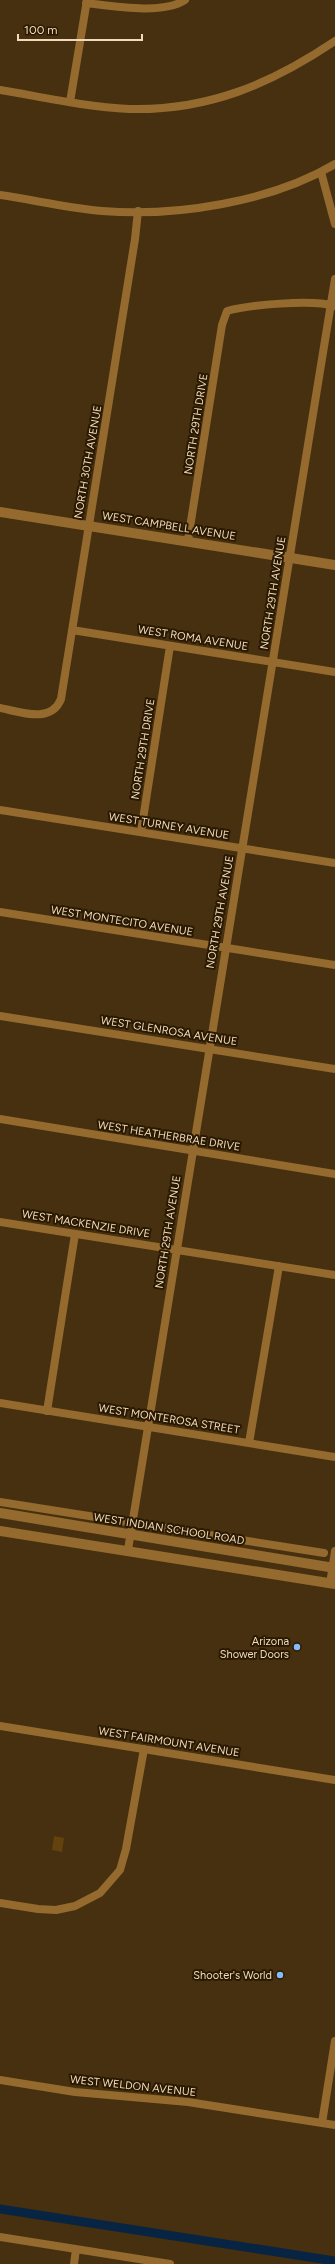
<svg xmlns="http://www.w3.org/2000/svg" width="335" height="2264" font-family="Figtree,sans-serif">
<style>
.green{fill:#63420d}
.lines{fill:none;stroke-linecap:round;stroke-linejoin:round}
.canal{stroke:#082443;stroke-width:9}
.street{stroke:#946a2e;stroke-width:8}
.secondary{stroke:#946a2e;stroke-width:10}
.poi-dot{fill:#86bbfb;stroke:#2a1901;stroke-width:1.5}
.labels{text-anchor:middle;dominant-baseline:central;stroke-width:4;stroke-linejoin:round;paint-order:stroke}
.street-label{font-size:11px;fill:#f1dabc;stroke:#2a1901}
.poi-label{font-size:11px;fill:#f1dabc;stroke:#2a1901;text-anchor:end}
</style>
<rect width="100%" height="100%" fill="#463010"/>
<path class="green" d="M 54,1836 L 64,1838 L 62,1852 L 52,1850 Z"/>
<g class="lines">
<path class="canal" d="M 0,2209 L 335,2261"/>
<path class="street" d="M 86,3 C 112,6 163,15 185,0
M 0,90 C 42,97 86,107 129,109 C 208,111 271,84 335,41
M 70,102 L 87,0
M 321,172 L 335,224
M 0,195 C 34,200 68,208 102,211 C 176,217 271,202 335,164
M 188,540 L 222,325 L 227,311 C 249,305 312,299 334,306
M 72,630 L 335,672
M 0,708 C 21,712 51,724 61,699 L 135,239 L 138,211
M 0,810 L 335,863
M 141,832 L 170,646
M 0,912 L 335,965
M 0,1016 L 335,1069
M 0,1119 L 335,1174
M 0,1222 L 335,1275
M 0,1403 L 335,1457
M 47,1411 L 75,1234
M 249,1443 L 279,1266
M 0,1502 L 324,1553
M 128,1550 L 335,279
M 330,1584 L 335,1551
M 0,1726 L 335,1780
M 0,1903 L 38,1909 L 56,1910 L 75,1906 L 100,1893 L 120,1870 L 126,1849 L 144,1749
M 0,2080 L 75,2092 L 188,2102 L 335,2125
M 322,2123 L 335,2041
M 0,2237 L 170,2264
M 74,2264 L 76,2249"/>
<path class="secondary" d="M 0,512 L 335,565
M 0,1513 L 335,1568
M 0,1531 L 335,1584"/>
</g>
<g class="poi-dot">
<circle cx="297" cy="1647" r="4"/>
<circle cx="280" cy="1975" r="4"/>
</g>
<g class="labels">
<g class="street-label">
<text transform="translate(196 424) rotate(-81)">NORTH 29TH DRIVE</text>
<text transform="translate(88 462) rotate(-80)">NORTH 30TH AVENUE</text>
<text transform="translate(169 526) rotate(9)">WEST CAMPBELL AVENUE</text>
<text transform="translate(273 593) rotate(-81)">NORTH 29TH AVENUE</text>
<text transform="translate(193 638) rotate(9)">WEST ROMA AVENUE</text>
<text transform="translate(143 749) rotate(-81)">NORTH 29TH DRIVE</text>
<text transform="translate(169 826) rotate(9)">WEST TURNEY AVENUE</text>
<text transform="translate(220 912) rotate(-80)">NORTH 29TH AVENUE</text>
<text transform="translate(122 921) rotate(9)">WEST MONTECITO AVENUE</text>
<text transform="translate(169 1031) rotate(9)">WEST GLENROSA AVENUE</text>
<text transform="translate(169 1136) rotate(9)">WEST HEATHERBRAE DRIVE</text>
<text transform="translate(86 1224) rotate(9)">WEST MACKENZIE DRIVE</text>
<text transform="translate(168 1232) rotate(-81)">NORTH 29TH AVENUE</text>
<text transform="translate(169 1419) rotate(9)">WEST MONTEROSA STREET</text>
<text transform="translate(169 1529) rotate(9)">WEST INDIAN SCHOOL ROAD</text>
<text transform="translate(169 1742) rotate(9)">WEST FAIRMOUNT AVENUE</text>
<text transform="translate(133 2086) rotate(6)">WEST WELDON AVENUE</text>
</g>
<g class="poi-label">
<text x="289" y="1641">Arizona<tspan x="289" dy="13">Shower Doors</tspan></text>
<text x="272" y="1975">Shooter's World</text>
</g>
</g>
<path d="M18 34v6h124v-6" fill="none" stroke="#f1dabc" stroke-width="2"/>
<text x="24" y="34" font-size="12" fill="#f1dabc" stroke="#2a1901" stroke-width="3" paint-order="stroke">100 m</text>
</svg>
